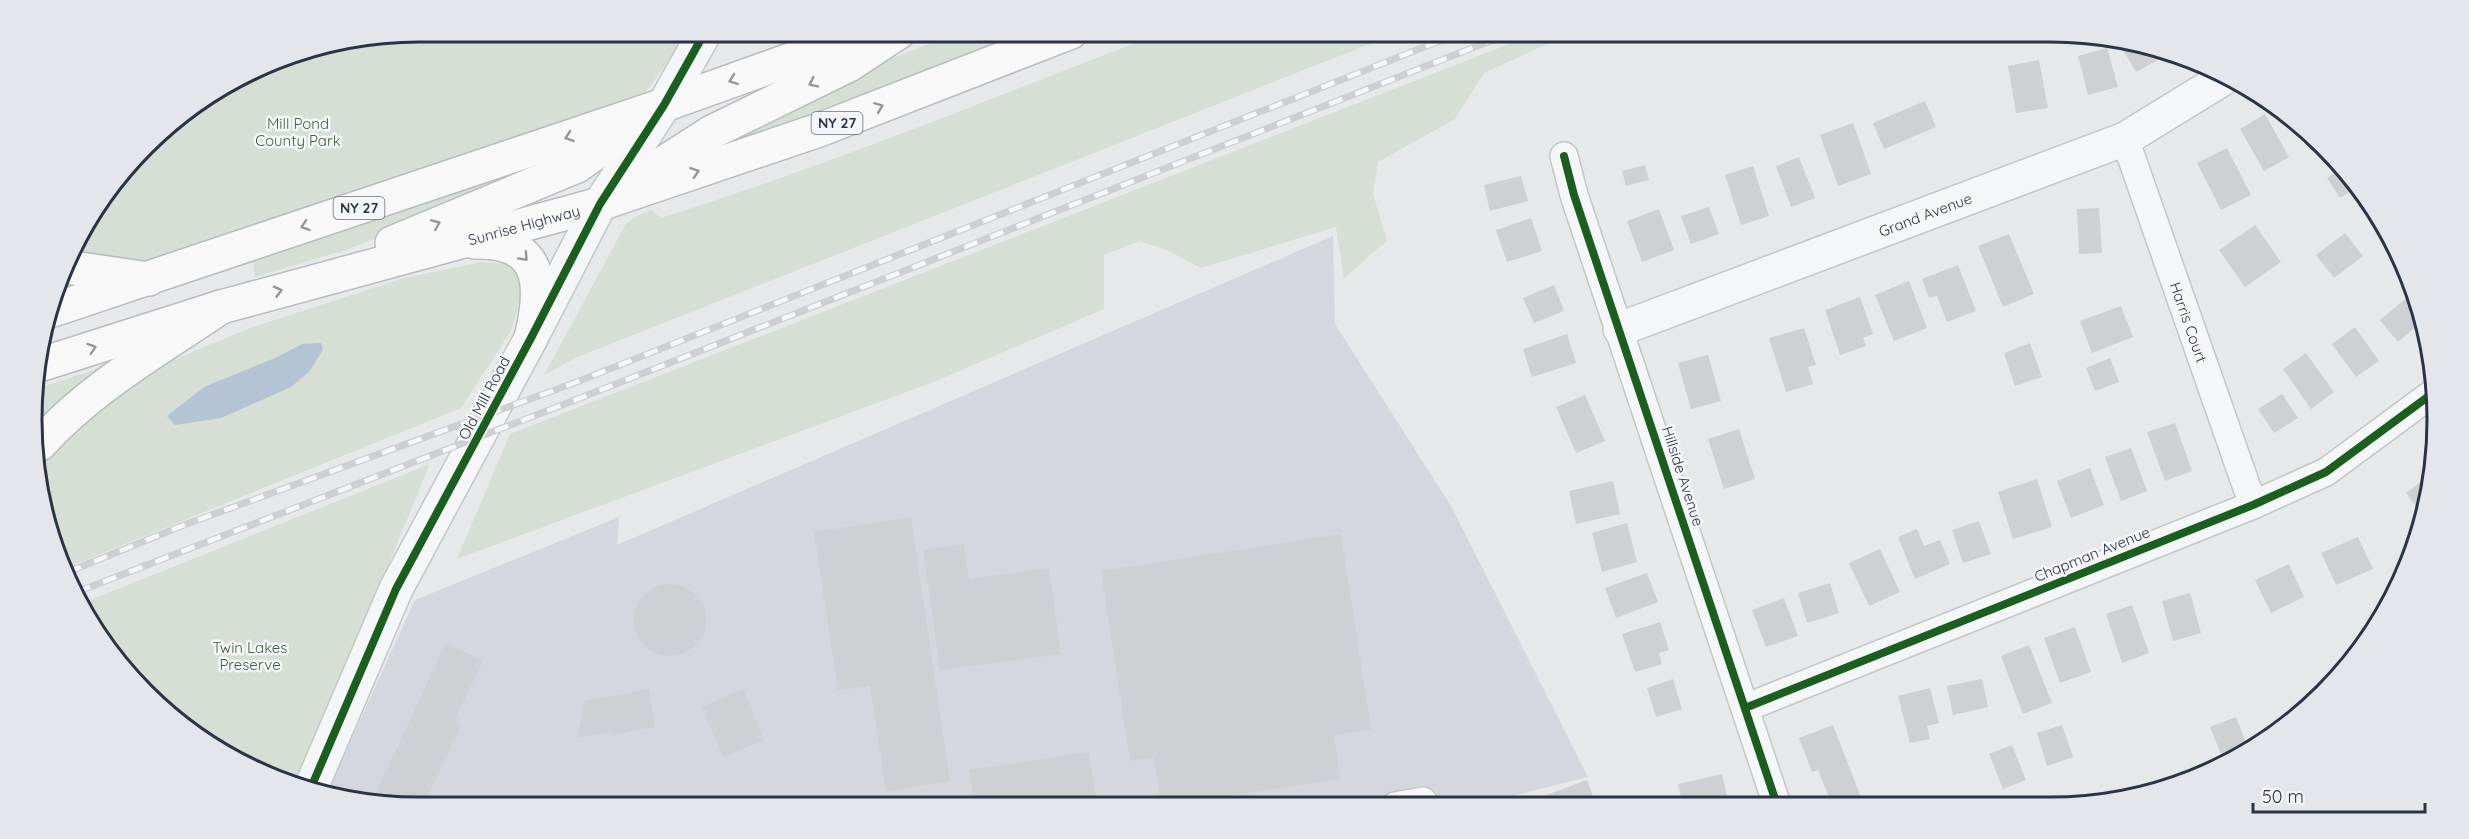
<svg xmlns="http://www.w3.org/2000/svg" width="2469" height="839" font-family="Quicksand,sans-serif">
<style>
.built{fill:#d4d7dd}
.green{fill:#d6ded6}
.water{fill:#b4c4d5}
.building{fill:#ced0d3}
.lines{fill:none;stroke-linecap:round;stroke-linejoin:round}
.minor-casing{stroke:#c4c6c8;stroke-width:30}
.tertiary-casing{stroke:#c4c6c8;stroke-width:36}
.trunk-casing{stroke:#b8bbbf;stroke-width:36}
.motorway-casing{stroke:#b8bbbf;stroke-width:36}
.minor{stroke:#f5f6f7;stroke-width:27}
.tertiary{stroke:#f5f6f7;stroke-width:33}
.trunk{stroke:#f8f8f8;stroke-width:33}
.motorway{stroke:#f8f8f8;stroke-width:33}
.rail-casing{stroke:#cecfd2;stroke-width:7}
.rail{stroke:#f4f6f9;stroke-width:4.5;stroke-dasharray:14;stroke-linecap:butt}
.cycleway-casing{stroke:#f4f6f9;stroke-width:11}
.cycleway{stroke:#1b5e20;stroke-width:8}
.oneway{stroke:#92969e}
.labels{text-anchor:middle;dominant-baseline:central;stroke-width:5;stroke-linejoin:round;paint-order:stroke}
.shield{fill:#f4f6f9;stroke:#676e7b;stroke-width:1.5}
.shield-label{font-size:14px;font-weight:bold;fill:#2b3445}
.park-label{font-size:15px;fill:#3f6138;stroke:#f4f6f9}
.street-label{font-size:15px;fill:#2b3445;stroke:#f4f6f9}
.rim{fill:none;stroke:#2b3445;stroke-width:3}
</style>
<rect width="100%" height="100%" fill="#e6e8ea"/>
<path class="built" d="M 1333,236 L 1335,324 L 1451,506 L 1588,777 L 1476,805 L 420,807 L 326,795 L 415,600 L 619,517 L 617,545 Z"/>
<path class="green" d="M 420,32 L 690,32 L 644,94 L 124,269 L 68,260 L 72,248 L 163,128 L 271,61 Z
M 960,32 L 1026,32 L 943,66 L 732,142 L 728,133 L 888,60 Z
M 1164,32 L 1400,32 L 575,358 L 544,375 L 626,224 L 637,216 L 651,210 L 661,218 C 832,164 997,96 1164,32 Z
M 1527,37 L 1560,38 L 1484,73 L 1455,119 L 1378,162 L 1373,194 L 1387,241 L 1344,278 L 1336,227 L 1201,268 L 1167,250 L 1139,241 L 1104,255 L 1104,309 L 936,381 L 457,559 L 510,434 Z
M 519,173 L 523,179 L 349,249 L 255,277 L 253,261 Z
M 482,262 L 502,264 L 517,272 L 521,297 L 511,331 L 461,408 L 66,568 L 45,520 L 41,461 L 88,412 L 142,373 L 250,328 L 404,278 Z
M 130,358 L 39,431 L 36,389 Z
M 430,464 L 297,784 L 204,742 L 97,635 L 83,603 Z"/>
<path class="water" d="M 321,343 L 323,350 L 309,372 L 291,387 L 221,418 L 175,425 L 167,416 L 204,387 L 275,358 L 302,344 Z"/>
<path class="building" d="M 2117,40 L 2150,45 L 2168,54 L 2136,72 Z
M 2107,48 L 2118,87 L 2088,95 L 2078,56 Z
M 2039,60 L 2048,108 L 2016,113 L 2008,66 Z
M 1925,101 L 1936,127 L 1884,149 L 1873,123 Z
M 2265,114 L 2289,157 L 2264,171 L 2240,129 Z
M 1853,123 L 1871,174 L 1838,186 L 1820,135 Z
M 2227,148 L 2251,195 L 2221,210 L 2197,163 Z
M 1799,157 L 1815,198 L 1791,207 L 1776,166 Z
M 1645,165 L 1649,180 L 1626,186 L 1622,171 Z
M 1753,166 L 1769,216 L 1741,225 L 1725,175 Z
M 2338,171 L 2354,189 L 2340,198 L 2327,178 Z
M 1521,176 L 1528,201 L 1490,211 L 1484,185 Z
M 1709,207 L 1719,234 L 1691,244 L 1681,216 Z
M 2099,208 L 2102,253 L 2079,254 L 2077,209 Z
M 1659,209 L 1674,250 L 1642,262 L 1627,221 Z
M 1531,218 L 1542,251 L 1507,262 L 1496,230 Z
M 2255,225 L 2281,262 L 2245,287 L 2219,250 Z
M 2345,233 L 2363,256 L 2334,278 L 2316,255 Z
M 2009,234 L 2034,294 L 2003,307 L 1978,246 Z
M 1958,265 L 1976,311 L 1947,322 L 1937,296 L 1929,298 L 1922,279 Z
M 1909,281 L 1927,328 L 1894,341 L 1875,295 Z
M 1554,285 L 1564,311 L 1534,323 L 1523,298 Z
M 2409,296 L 2419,324 L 2398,342 L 2380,320 Z
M 1860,297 L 1873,334 L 1863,338 L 1866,346 L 1840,355 L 1825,310 Z
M 2121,306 L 2133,337 L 2092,353 L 2080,321 Z
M 2355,327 L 2379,361 L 2356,377 L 2332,344 Z
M 1804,328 L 1816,365 L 1808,367 L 1813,384 L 1786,392 L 1769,338 Z
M 1567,334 L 1576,363 L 1532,377 L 1523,349 Z
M 2030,343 L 2042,377 L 2015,386 L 2004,353 Z
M 2306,353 L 2334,392 L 2311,409 L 2283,369 Z
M 1708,355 L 1721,401 L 1691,409 L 1678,363 Z
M 2110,358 L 2119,382 L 2095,391 L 2086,368 Z
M 2282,394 L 2298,418 L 2274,433 L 2258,409 Z
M 1585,395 L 1605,441 L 1576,453 L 1556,407 Z
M 2175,423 L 2192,471 L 2165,481 L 2147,432 Z
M 1739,429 L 1755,479 L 1724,489 L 1708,439 Z
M 2131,448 L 2147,491 L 2121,501 L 2105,457 Z
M 2090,468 L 2104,505 L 2071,518 L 2057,481 Z
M 2427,477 L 2425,517 L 2406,493 Z
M 2037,479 L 2052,527 L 2013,539 L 1998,492 Z
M 1613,481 L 1620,514 L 1576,524 L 1569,491 Z
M 911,517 L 950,781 L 886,791 L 870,686 L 838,690 L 814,532 Z
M 1979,521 L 1991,554 L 1963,563 L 1952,530 Z
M 1627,523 L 1637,562 L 1602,572 L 1592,533 Z
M 1917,529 L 1924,546 L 1940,540 L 1950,564 L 1915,579 L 1898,537 Z
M 1341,534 L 1371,729 L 1334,735 L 1340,779 L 1161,806 L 1154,757 L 1130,761 L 1101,571 Z
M 2358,537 L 2373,569 L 2336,585 L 2321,553 Z
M 964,544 L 969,579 L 1049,568 L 1061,654 L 940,670 L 923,550 Z
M 1880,549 L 1900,592 L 1869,606 L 1849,563 Z
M 2289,564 L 2304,597 L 2271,613 L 2255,580 Z
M 1647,573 L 1658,602 L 1616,618 L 1605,588 Z
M 1830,583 L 1839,613 L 1807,623 L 1798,593 Z
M634 620a36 36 0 1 1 72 0a36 36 0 1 1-72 0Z
M 2190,593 L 2201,633 L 2173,641 L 2162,601 Z
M 1784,598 L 1798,636 L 1766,647 L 1752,610 Z
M 2132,605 L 2149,653 L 2122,663 L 2106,614 Z
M 1660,622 L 1669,650 L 1659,653 L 1662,664 L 1635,672 L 1622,634 Z
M 2075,627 L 2091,672 L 2060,683 L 2044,638 Z
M 446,643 L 483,661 L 454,721 L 461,725 L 422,807 L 378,802 L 373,800 Z
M 2029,645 L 2052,703 L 2023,714 L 2001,656 Z
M 1673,679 L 1682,709 L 1656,717 L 1647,688 Z
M 1982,679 L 1988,707 L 1953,715 L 1947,686 Z
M 1930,688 L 1939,723 L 1927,726 L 1930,739 L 1910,743 L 1898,696 Z
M 649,689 L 655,727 L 611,735 L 610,732 L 577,738 L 585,701 Z
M 743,689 L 764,740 L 723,757 L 702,707 Z
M 2236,717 L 2247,745 L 2221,754 L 2210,727 Z
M 1833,725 L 1862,800 L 1850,805 L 1832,805 L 1818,770 L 1812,772 L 1799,738 Z
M 2062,725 L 2073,757 L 2047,766 L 2037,733 Z
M 2012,745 L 2026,780 L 2003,789 L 1989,754 Z
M 1089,752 L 1097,804 L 1083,806 L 975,806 L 969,770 Z
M 1722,774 L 1729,805 L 1683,805 L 1678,784 Z
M 1587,780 L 1596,805 L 1519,805 Z
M 729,797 L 735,807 L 713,807 Z"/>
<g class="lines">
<g class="minor-casing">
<g id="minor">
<path id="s1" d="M 2125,139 L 2253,505"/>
<path d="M 1564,156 L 1574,195 L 1777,805"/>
<path d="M 1745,708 L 2253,505 L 2326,472 L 2433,393"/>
<path d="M 1395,806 L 1423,801"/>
</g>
</g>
<g class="tertiary-casing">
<g id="tertiary">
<path id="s2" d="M 1620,329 L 2125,139 L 2221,80"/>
<path d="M 310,790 L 396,589 L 531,338 L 600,204 L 664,105 L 705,32"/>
</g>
</g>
<g class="trunk-casing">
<g id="trunk">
<path d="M 642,177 L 712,132 L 849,65 L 899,32"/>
<path d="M 475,242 C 543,240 544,285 531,338"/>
<path d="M 392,243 L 577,166 L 633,126"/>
<path d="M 53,310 L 664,105 L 868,32"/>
<path id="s3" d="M 36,366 L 221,307 L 600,204 L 819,130 L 1071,32"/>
</g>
</g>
<g class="motorway-casing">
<path id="motorway" d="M 66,267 L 149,279
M 40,444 C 90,388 159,349 221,307"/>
</g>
<use href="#minor" class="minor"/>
<use href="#tertiary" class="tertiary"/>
<use href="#trunk" class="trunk"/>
<use href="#motorway" class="motorway"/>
<g class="rail-casing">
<path id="rail" d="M 68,572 L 184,525 L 574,383 L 1462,32
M 77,592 L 570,402 L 1513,32"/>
</g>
<use href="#rail" class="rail"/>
<g class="cycleway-casing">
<path id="cycleway" d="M 1564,156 L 1574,195 L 1777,805
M 1745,708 L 2253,505 L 2326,472 L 2433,393
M 310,790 L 396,589 L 531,338 L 600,204 L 664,105 L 705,32"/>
</g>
<use href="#cycleway" class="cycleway"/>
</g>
<defs><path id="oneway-chevron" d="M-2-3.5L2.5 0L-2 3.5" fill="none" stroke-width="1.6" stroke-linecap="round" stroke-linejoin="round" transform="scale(1.5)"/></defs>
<g class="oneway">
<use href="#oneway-chevron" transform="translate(733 80) rotate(160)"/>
<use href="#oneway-chevron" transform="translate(813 83) rotate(154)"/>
<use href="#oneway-chevron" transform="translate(879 107) rotate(-21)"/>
<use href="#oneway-chevron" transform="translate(569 137) rotate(161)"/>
<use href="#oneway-chevron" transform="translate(695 172) rotate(-19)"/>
<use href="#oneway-chevron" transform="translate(436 224) rotate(-23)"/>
<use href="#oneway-chevron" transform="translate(305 226) rotate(161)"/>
<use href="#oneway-chevron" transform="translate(524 257) rotate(47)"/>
<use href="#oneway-chevron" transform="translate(278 291) rotate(-15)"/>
<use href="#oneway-chevron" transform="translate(92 348) rotate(-18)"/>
</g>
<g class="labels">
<g class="shield">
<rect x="811.5" y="112" width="51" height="22" rx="4.5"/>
<rect x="333.5" y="197" width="51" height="22" rx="4.5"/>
</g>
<g class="shield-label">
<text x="837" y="123">NY 27</text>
<text x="359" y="208">NY 27</text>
</g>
<g class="park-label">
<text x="298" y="123">Mill Pond<tspan x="298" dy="17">County Park</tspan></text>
<text x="250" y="647">Twin Lakes<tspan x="250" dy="17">Preserve</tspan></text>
</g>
<g class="street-label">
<text stroke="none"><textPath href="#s2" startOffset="326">Grand Avenue</textPath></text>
<text stroke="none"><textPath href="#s3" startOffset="508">Sunrise Highway</textPath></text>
<text stroke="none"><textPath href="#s1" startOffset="194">Harris Court</textPath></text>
<text transform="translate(484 398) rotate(-62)">Old Mill Road</text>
<text transform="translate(1683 476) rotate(72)">Hillside Avenue</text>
<text transform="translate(2092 554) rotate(-22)">Chapman Avenue</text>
</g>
</g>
<path d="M0 0H2469V839H0ZM419 42H2050A377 377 0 0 1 2427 419V420A377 377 0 0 1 2050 797H419A377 377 0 0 1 42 420V419A377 377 0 0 1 419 42Z" fill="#e4e6eb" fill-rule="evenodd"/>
<path class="rim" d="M419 42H2050A377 377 0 0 1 2427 419V420A377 377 0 0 1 2050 797H419A377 377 0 0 1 42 420V419A377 377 0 0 1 419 42Z"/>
<path d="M2253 803v9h172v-9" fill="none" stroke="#2b3445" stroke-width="3"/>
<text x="2262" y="803" font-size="18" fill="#2b3445" stroke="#f4f6f9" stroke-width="4.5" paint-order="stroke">50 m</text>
</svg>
